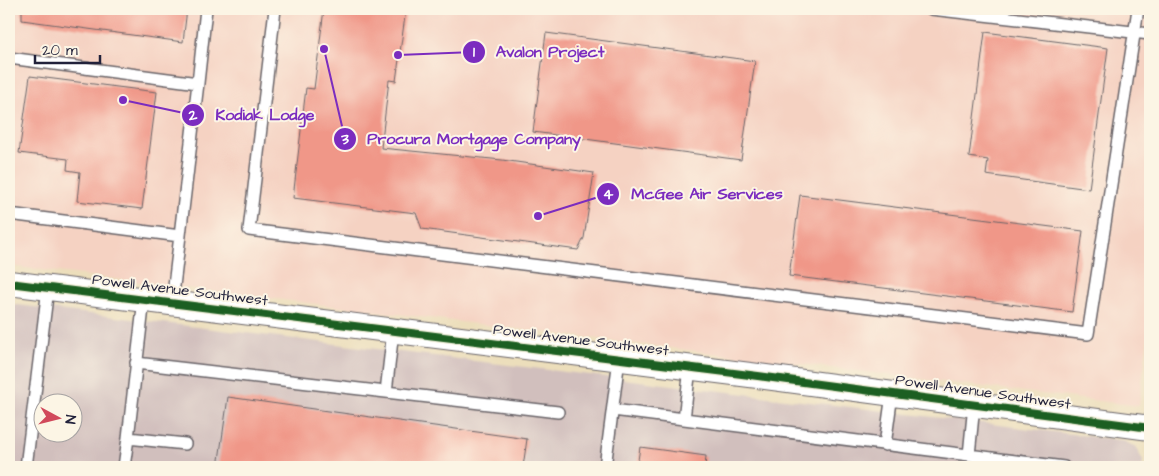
<svg xmlns="http://www.w3.org/2000/svg" width="1159" height="476" font-family="'Architects Daughter',sans-serif">
<style>
.built{fill:#f5d2c2}
.industrial{fill:#d1bfbd;fill-rule:evenodd}
.building{fill:#f09788}
.lines{fill:none;stroke-linecap:round;stroke-linejoin:round}
.service-casing{stroke:#696468;stroke-width:14}
.minor-casing{stroke:#696468;stroke-width:26}
.service{stroke:#fff;stroke-width:11}
.minor{stroke:#fff;stroke-width:24}
.cycleway-casing{stroke:#fcf5e5;stroke-width:11}
.cycleway{stroke:#1b5e20;stroke-width:8}
.labels{text-anchor:middle;dominant-baseline:central;stroke-width:4;stroke-linejoin:round;paint-order:stroke}
.street-label{font-size:15px;fill:#22223b;stroke:#fcf5e5}
.leader{fill:none;stroke:#7b2cbf;stroke-width:2}
.callout-dot{fill:#7b2cbf;stroke:#fcf5e5;stroke-width:2}
.mark-label{font-size:15px;text-anchor:middle;font-weight:bold;fill:#fff}
.callout-label{font-size:16px;text-anchor:middle;font-weight:bold;fill:#7b2cbf;stroke:#fcf5e5;stroke-width:4;stroke-linejoin:round;paint-order:stroke}
</style>
<rect width="100%" height="100%" fill="#fcf5e5"/>
<filter id="ink" filterUnits="userSpaceOnUse"><feTurbulence type="fractalNoise" baseFrequency=".02" numOctaves="2"/><feDisplacementMap in="SourceGraphic" scale="10" xChannelSelector="R" yChannelSelector="G"/><feConvolveMatrix kernelMatrix="1 2 1 2 8 2 1 2 1" color-interpolation-filters="sRGB"/></filter>
<filter id="wash" filterUnits="userSpaceOnUse"><feTurbulence type="fractalNoise" baseFrequency=".0096" numOctaves="4" result="noise"/><feDisplacementMap in="SourceGraphic" scale="20" xChannelSelector="R" yChannelSelector="G"/><feGaussianBlur stdDeviation="1.12" result="paint"/><feColorMatrix in="noise" values="0 0 0 0 0 0 0 0 0 0 0 0 0 0 0 0 0 1.4 0 .05"/><feComposite in="paint" operator="in"/></filter>
<g filter="url(#wash)">
<rect width="100%" height="100%" fill="#ecdebb"/>
<path class="built" d="M 9,9 L 1150,9 L 1150,322 L 1139,406 L 9,266 Z"/>
<path class="industrial" d="M 9,304 L 1121,440 L 1136,447 L 1143,461 L 1142,467 L 9,467 ZM 42,404 L 72,404 L 72,434 L 42,434 Z"/>
<g id="blocks">
<path class="building" d="M 22,9 L 187,9 L 183,42 L 22,20 Z
M 324,9 L 406,9 L 396,81 L 389,80 L 381,148 L 502,160 L 594,173 L 584,238 L 578,250 L 422,229 L 416,213 L 293,198 L 306,88 L 314,89 Z
M 985,32 L 1108,48 L 1089,189 L 986,175 L 988,160 L 969,157 Z
M 546,33 L 755,61 L 741,160 L 533,132 Z
M 30,76 L 157,92 L 142,209 L 77,201 L 80,172 L 67,170 L 68,159 L 19,153 Z
M 800,195 L 1083,231 L 1072,312 L 789,276 Z
M 228,397 L 527,439 L 523,467 L 218,467 Z
M 640,447 L 706,456 L 705,467 L 637,467 Z"/>
</g>
</g>
<g filter="url(#ink)">
<use href="#blocks" fill-opacity="0" stroke="#696468" stroke-width="1"/>
<g class="lines">
<g class="service-casing">
<path id="service" d="M 275,9 L 249,230 L 1088,334 L 1138,9
M 931,9 L 1150,34
M 9,58 L 198,83 L 206,9
M 9,214 L 180,236
M 144,299 L 128,438 L 185,444
M 172,303 L 198,83
M 136,363 L 558,412
M 386,392 L 393,331
M 613,410 L 1064,467
M 684,419 L 690,368
M 885,445 L 892,394
M 969,455 L 974,405
M 26,467 L 48,288
M 124,467 L 128,438
M 605,467 L 619,359"/>
</g>
<g class="minor-casing">
<path id="minor" d="M 9,283 L 758,376 L 1150,428"/>
</g>
<use href="#service" class="service"/>
<use href="#minor" class="minor"/>
<g class="cycleway-casing">
<path id="cycleway" d="M 9,283 L 758,376 L 1150,428"/>
</g>
<use href="#cycleway" class="cycleway"/>
</g>
</g>
<g class="labels">
<g class="street-label">
<text transform="translate(180 290) rotate(7)">Powell Avenue Southwest</text>
<text transform="translate(581 340) rotate(7)">Powell Avenue Southwest</text>
<text transform="translate(983 392) rotate(8)">Powell Avenue Southwest</text>
</g>
</g>
<path class="leader" d="M398 55L474 52M123 100L193 115M324 49L345 139M538 216L608 194"/>
<g class="callout-dot">
<circle cx="398" cy="55" r="5"/>
<circle cx="123" cy="100" r="5"/>
<circle cx="324" cy="49" r="5"/>
<circle cx="538" cy="216" r="5"/>
<circle cx="474" cy="52" r="12"/>
<circle cx="193" cy="115" r="12"/>
<circle cx="345" cy="139" r="12"/>
<circle cx="608" cy="194" r="12"/>
</g>
<g class="mark-label">
<text x="474" y="57">1</text>
<text x="193" y="120">2</text>
<text x="345" y="144">3</text>
<text x="608" y="199">4</text>
</g>
<g class="callout-label">
<text x="550" y="57">Avalon Project</text>
<text x="265" y="120">Kodiak Lodge</text>
<text x="474" y="144">Procura Mortgage Company</text>
<text x="707" y="199">McGee Air Services</text>
</g>
<rect width="1159" height="476" fill="none" stroke="#fcf5e5" stroke-width="30"/>
<g transform="translate(58 418) rotate(97)"><circle r="24" fill="#fcf5e5" stroke="#a5a1a1"/>
<path d="M0-4L9 19L0 12L-9 19Z" fill="#d1495b"/>
<text y="-8" font-size="14" font-weight="bold" text-anchor="middle" fill="#22223b">N</text>
</g>
<path d="M35 55v8h65v-8" fill="none" stroke="#22223b" stroke-width="2.5"/>
<text x="42" y="55" font-size="15" fill="#22223b" stroke="#fcf5e5" stroke-width="4" paint-order="stroke">20 m</text>
</svg>
